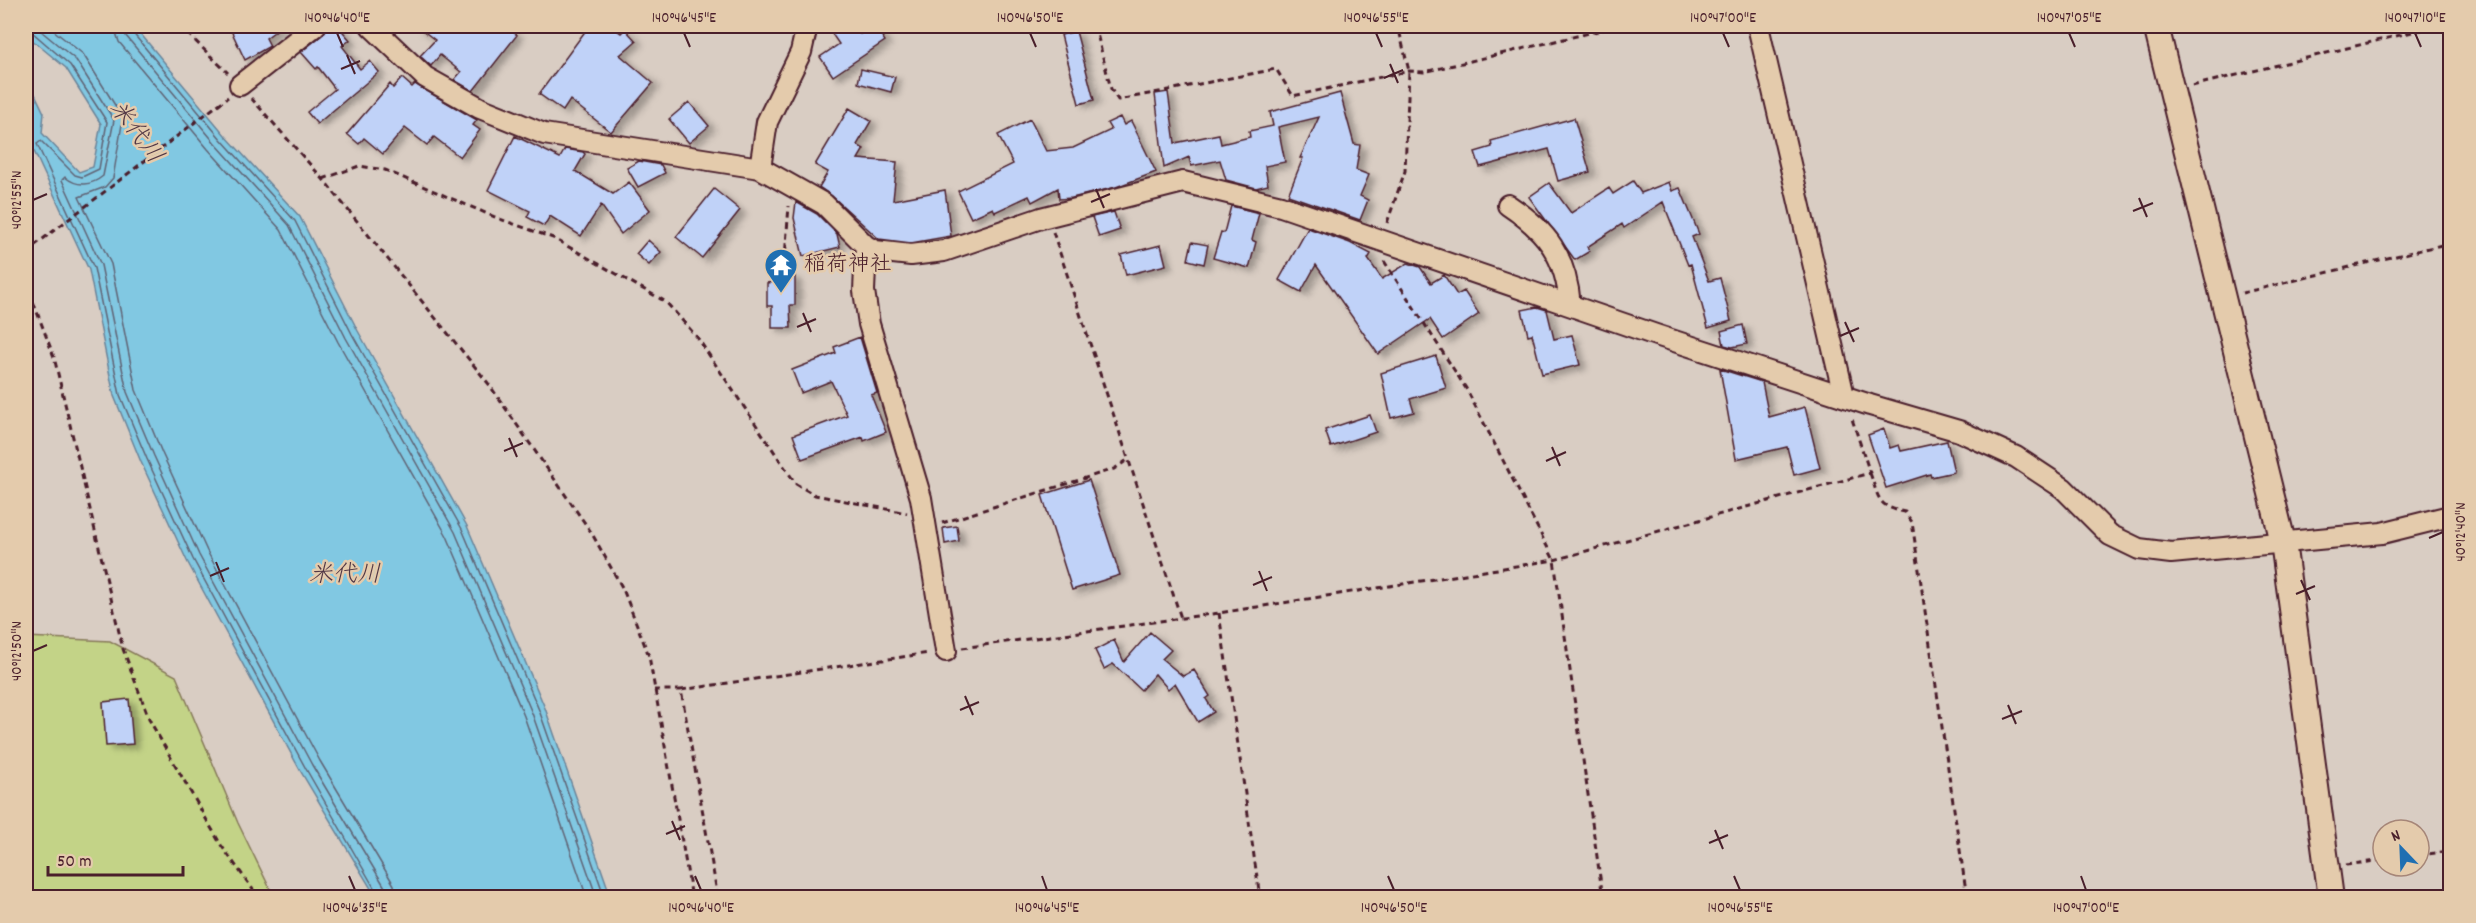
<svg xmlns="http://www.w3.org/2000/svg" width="2476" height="923" font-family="Dekko,'Klee One',sans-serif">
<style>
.green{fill:#c3d387;stroke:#867959;stroke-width:1.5}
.water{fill:#81c8e2;stroke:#6b8499;stroke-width:1.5}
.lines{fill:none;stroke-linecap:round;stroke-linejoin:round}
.shore{stroke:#606374;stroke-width:1.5}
.building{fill:#c0d2f8;stroke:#4a1f2b;stroke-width:1.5;filter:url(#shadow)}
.minor-casing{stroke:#4a1f2b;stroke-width:24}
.tertiary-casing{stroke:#4a1f2b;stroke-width:28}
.path{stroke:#4a1f2b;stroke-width:3;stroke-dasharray:6 4.5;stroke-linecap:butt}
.minor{stroke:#e4cbac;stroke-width:20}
.tertiary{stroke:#e4cbac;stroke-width:24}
.ticks{fill:none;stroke:#4a1f2b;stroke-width:2}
.labels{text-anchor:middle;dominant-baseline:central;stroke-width:5;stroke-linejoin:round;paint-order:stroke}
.poi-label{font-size:22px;fill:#4a1f2b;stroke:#e4cbac;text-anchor:start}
.water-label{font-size:24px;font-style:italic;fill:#523846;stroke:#e4cbac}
.neatline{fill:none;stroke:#4a1f2b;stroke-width:2}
.ticks-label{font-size:15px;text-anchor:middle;fill:#4a1f2b}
</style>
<defs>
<filter id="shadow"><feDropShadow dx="6" dy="4" stdDeviation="3" flood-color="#0004"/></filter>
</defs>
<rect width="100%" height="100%" fill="#d9cdc3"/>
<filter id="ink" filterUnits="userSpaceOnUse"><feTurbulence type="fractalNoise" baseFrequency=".0167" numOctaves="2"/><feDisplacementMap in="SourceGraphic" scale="12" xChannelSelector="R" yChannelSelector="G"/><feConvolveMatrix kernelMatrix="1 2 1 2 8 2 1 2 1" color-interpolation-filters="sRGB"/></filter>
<g filter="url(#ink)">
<path class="green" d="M 26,637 L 110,641 L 176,676 L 238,823 L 274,897 L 26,898 Z"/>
<path class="water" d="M 26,26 L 134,26 L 225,135 L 300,217 L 358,331 L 467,526 L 545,708 L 611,897 L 376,897 L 301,772 L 187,561 L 141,462 L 114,396 L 89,270 L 26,134 L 26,75 L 44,113 L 42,133 L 79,172 L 93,167 L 101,124 L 66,68 L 26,35 Z"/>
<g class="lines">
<path class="shore" d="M 35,26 L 76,60 L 114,120 L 103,176 C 91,186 77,187 65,177 L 62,180 L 101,265 L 127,392 L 154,456 L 199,555 L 312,765 L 386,889 L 388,898
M 48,26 L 83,54 L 123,118 L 113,178 L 105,187 L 79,197 L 111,264 L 136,390 L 162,453 L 207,551 L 320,761 L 394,885 L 397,898
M 114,26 L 119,42 L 208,149 L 281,230 L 338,342 L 447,536 L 524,716 L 587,898
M 123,26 L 126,36 L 215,143 L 289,225 L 346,338 L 455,532 L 532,713 L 597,898
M 130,26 L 132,32 L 221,139 L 295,221 L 352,334 L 462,529 L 539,710 L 605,898
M 26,31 L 32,32 L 70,65 L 107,122 L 99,169 L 82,177 L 75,175 L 41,141 L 37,144 L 94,268 L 120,395 L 147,459 L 193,559 L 306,769 L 380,898"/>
</g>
<path class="building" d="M 229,26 L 282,26 L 266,38 L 270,46 L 245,60 Z
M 329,26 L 338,26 L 350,40 L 342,46 L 360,69 L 370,61 L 379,72 L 317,124 L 307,112 L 335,89 L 318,67 L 316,69 L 301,52 L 322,35 Z
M 417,26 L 505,26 L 517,35 L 473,91 L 454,80 L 461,72 L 440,55 L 431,66 L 420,56 L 435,40 Z
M 589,26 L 611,26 L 621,33 L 625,29 L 636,41 L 620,55 L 653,83 L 611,132 L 570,100 L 563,111 L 539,94 Z
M 845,26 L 854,26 L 860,34 L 875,26 L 885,41 L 833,76 L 820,57 L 839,44 L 832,34 Z
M 1076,31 L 1094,100 L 1079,104 L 1061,35 Z
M 861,69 L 895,77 L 891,92 L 858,83 Z
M 402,78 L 412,87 L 415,84 L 477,120 L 473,125 L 480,130 L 460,157 L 434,137 L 427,145 L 405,128 L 383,154 L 364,138 L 359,144 L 347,134 L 390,84 L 393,88 Z
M 1168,92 L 1175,143 L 1219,134 L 1221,144 L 1250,137 L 1249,131 L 1273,126 L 1270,112 L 1340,93 L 1354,144 L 1360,145 L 1356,170 L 1369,175 L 1360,196 L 1368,200 L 1360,220 L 1288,195 L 1303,158 L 1300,158 L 1319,117 L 1278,127 L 1285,162 L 1265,166 L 1268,185 L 1256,188 L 1226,180 L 1220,160 L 1191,166 L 1189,157 L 1164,168 L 1155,94 Z
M 689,102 L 709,126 L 689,143 L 669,119 Z
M 849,108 L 871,121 L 857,145 L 864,149 L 858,159 L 897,162 L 893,200 L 945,190 L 951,236 L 911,243 L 879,239 L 832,196 L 819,187 L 828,172 L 815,165 Z
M 1120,117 L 1124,125 L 1131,121 L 1156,172 L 1116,187 L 1072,198 L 1059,199 L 1058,188 L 1032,202 L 1029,196 L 995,212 L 993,208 L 971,218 L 958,191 L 1013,164 L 998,135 L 1030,119 L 1046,151 L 1073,148 L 1111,130 L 1107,123 Z
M 1574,118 L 1590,172 L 1558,181 L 1549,149 L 1480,167 L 1475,152 L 1492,147 L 1491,141 Z
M 515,136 L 560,158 L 565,149 L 583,152 L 585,154 L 575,171 L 613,194 L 629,182 L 650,210 L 621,234 L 601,205 L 581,236 L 550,216 L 544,226 L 527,217 L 530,211 L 488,190 Z
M 639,161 L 661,165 L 665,173 L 638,187 L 627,168 Z
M 1633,181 L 1641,193 L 1669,182 L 1672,191 L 1680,188 L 1699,234 L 1692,237 L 1709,281 L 1720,278 L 1731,321 L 1708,328 L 1691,264 L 1688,265 L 1663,202 L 1624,228 L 1622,224 L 1587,247 L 1590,251 L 1575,260 L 1529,197 L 1549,183 L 1571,213 L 1609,188 L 1613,194 Z
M 714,189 L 740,210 L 702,258 L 676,237 Z
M 796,202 L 817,214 L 837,234 L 840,247 L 803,256 L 794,218 Z
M 1231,206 L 1259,213 L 1252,240 L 1256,242 L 1249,268 L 1213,258 L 1221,232 L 1224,233 Z
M 1114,212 L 1120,230 L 1099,237 L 1092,217 Z
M 1308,228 L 1350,243 L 1371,254 L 1368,259 L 1382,279 L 1408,263 L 1420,267 L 1431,283 L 1444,275 L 1457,295 L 1464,291 L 1479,314 L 1443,339 L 1430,319 L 1378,354 L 1316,265 L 1301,292 L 1279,280 Z
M 648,240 L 661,252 L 649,265 L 636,254 Z
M 1192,242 L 1208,245 L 1204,264 L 1188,260 Z
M 1161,245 L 1166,265 L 1126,275 L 1121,255 Z
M 774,276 L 795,276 L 795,305 L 790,305 L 791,328 L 772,328 L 772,306 L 767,306 L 767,283 L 774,282 Z
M 1537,307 L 1547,310 L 1554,339 L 1572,335 L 1580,365 L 1542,374 L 1532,334 L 1528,335 L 1522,310 Z
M 1743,325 L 1747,344 L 1732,347 L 1724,345 L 1721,331 Z
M 860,337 L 877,393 L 871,395 L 886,432 L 864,441 L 863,437 L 802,459 L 793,435 L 847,415 L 831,381 L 801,393 L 792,370 L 836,353 L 834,347 Z
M 1436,356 L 1446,388 L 1410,399 L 1414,412 L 1391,418 L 1381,373 Z
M 1720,369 L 1762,382 L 1769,417 L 1805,407 L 1820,468 L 1794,475 L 1787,447 L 1736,459 Z
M 1370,415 L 1376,432 L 1331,447 L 1325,430 Z
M 1884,429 L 1890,448 L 1899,445 L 1901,451 L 1947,441 L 1954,472 L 1931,477 L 1930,474 L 1886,488 L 1868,435 Z
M 1089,480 L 1120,575 L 1072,590 L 1042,495 Z
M 957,526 L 959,541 L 945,544 L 943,528 Z
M 1150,632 L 1171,650 L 1162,659 L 1183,676 L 1194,670 L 1210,696 L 1206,699 L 1214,712 L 1198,722 L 1175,683 L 1168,689 L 1155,674 L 1141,690 L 1113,664 L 1104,669 L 1095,650 L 1114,640 L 1124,662 Z
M 129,699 L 133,744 L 106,746 L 103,702 Z"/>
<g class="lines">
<g class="minor-casing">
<path id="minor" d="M 371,26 L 425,77 L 480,108 L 544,134 L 760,168 L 824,204 L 866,246 L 875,251 L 911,255 L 944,251 L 1041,218 L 1183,182 L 1281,206 L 1656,335 L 1870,405 L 1959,431 L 2016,457 L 2063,488 L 2110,535 L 2139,549 L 2171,553 L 2382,533 L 2450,516
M 1758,26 L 1844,396
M 240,85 L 315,26
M 760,168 L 767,122 L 801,52 L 807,26
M 1508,205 C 1547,231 1566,256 1570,305
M 866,246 L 864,291 L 869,324 L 921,498 L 946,651"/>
</g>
<g class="tertiary-casing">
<path id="tertiary" d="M 2156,26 L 2283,542 L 2331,898"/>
</g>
<path class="path" d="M 180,26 L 228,73
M 1095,26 L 1111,89 L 1118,100 L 1276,69 L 1293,96 L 1409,71 L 1424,72 L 1619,26
M 2192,86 L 2437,26
M 251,98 L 323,179 L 488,383 L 591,532 L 623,589 L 649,656 L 692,898
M 323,179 L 359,166 L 385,170 L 497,218 L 553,238 L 666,302 L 697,337 L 796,484 L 815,495 L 907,513
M 1387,223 L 1405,171 L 1409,71 L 1398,26
M 1053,232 L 1181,618
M 26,252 L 228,97
M 1384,261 L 1467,390 L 1554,560 L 1603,898
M 784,270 L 789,206
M 26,283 L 54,357 L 123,649 L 150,721 L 221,845 L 259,898
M 2242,293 L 2450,243
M 1870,473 C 1879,498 1877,507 1905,512 L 1912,522 L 1967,898
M 942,523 L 1114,469 L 1129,459
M 1219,613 L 1260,898
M 962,648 L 1219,613 L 1554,560 L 1870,473 L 1852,419
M 654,690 L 681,690 L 718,898
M 681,690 L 929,653
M 2419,855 L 2450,851
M 2346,865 L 2383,860"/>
<use href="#minor" class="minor"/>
<use href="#tertiary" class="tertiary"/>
</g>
</g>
<path class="ticks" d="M 337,33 L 343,47M 684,33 L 690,47M 1030,33 L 1036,47M 1376,33 L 1382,47M 1723,33 L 1729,47M 2069,33 L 2075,47M 2415,33 L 2421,47M 347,55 L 355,74M 1390,64 L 1398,83M 341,69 L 360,61M 1384,78 L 1403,70M 1096,189 L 1104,208M 2139,198 L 2147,217M 33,200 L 47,194M 1091,202 L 1110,194M 2133,211 L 2153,203M 803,313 L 811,332M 1845,322 L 1854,342M 797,327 L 816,319M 1840,336 L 1859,328M 509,438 L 517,457M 1552,447 L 1560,466M 504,451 L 523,443M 1546,461 L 1566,452M 2429,538 L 2443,532M 216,562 L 224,582M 1259,571 L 1267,591M 210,576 L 229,568M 2301,580 L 2310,600M 1253,585 L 1272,577M 2296,594 L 2315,586M 33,651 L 47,645M 965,696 L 973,715M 2008,705 L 2016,724M 960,710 L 979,702M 2002,719 L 2022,711M 672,821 L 680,840M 1715,830 L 1723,849M 666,834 L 685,826M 1709,843 L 1728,835M 349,876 L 355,890M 695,876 L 701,890M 1042,876 L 1047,890M 1388,876 L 1394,890M 1734,876 L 1740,890M 2081,876 L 2086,890"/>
<defs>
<g id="temple-pin" transform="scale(1.725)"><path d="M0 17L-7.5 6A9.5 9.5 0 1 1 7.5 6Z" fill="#1f6fb2" stroke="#e4cbac"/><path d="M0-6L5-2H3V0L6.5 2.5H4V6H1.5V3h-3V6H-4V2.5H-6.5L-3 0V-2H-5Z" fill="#fff"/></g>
</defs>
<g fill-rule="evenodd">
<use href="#temple-pin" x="781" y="265"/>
</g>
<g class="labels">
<g class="poi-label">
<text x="804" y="265">稲荷神社</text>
</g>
<g class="water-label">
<text transform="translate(135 133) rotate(53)">米代川</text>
<text x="345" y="576">米代川</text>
</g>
</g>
<rect width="2476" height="923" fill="none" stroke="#e4cbac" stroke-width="66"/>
<g transform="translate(2401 848) rotate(337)"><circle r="28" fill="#e4cbac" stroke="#a68678" stroke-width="1.5"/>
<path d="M0-4.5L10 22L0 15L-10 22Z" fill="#1f6fb2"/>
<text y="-9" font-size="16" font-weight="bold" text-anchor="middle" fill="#4a1f2b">N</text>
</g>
<path d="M48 866v9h135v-9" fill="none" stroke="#4a1f2b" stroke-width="3"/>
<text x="57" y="866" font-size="18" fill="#4a1f2b" stroke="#e4cbac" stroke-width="4.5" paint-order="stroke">50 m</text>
<rect x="33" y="33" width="2410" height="857" class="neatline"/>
<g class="ticks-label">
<text x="337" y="22">140°46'40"E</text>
<text x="684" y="22">140°46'45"E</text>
<text x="1030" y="22">140°46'50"E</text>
<text x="1376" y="22">140°46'55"E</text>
<text x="1723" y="22">140°47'00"E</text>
<text x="2069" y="22">140°47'05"E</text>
<text x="2415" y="22">140°47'10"E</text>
<text transform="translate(16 200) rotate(-90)" y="5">40°12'55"N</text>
<text transform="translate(2460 532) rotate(-90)" y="5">40°12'40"N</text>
<text transform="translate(16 651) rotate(-90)" y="5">40°12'50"N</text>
<text x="355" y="912">140°46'35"E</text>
<text x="701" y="912">140°46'40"E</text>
<text x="1047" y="912">140°46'45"E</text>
<text x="1394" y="912">140°46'50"E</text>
<text x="1740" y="912">140°46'55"E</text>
<text x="2086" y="912">140°47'00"E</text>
</g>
</svg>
